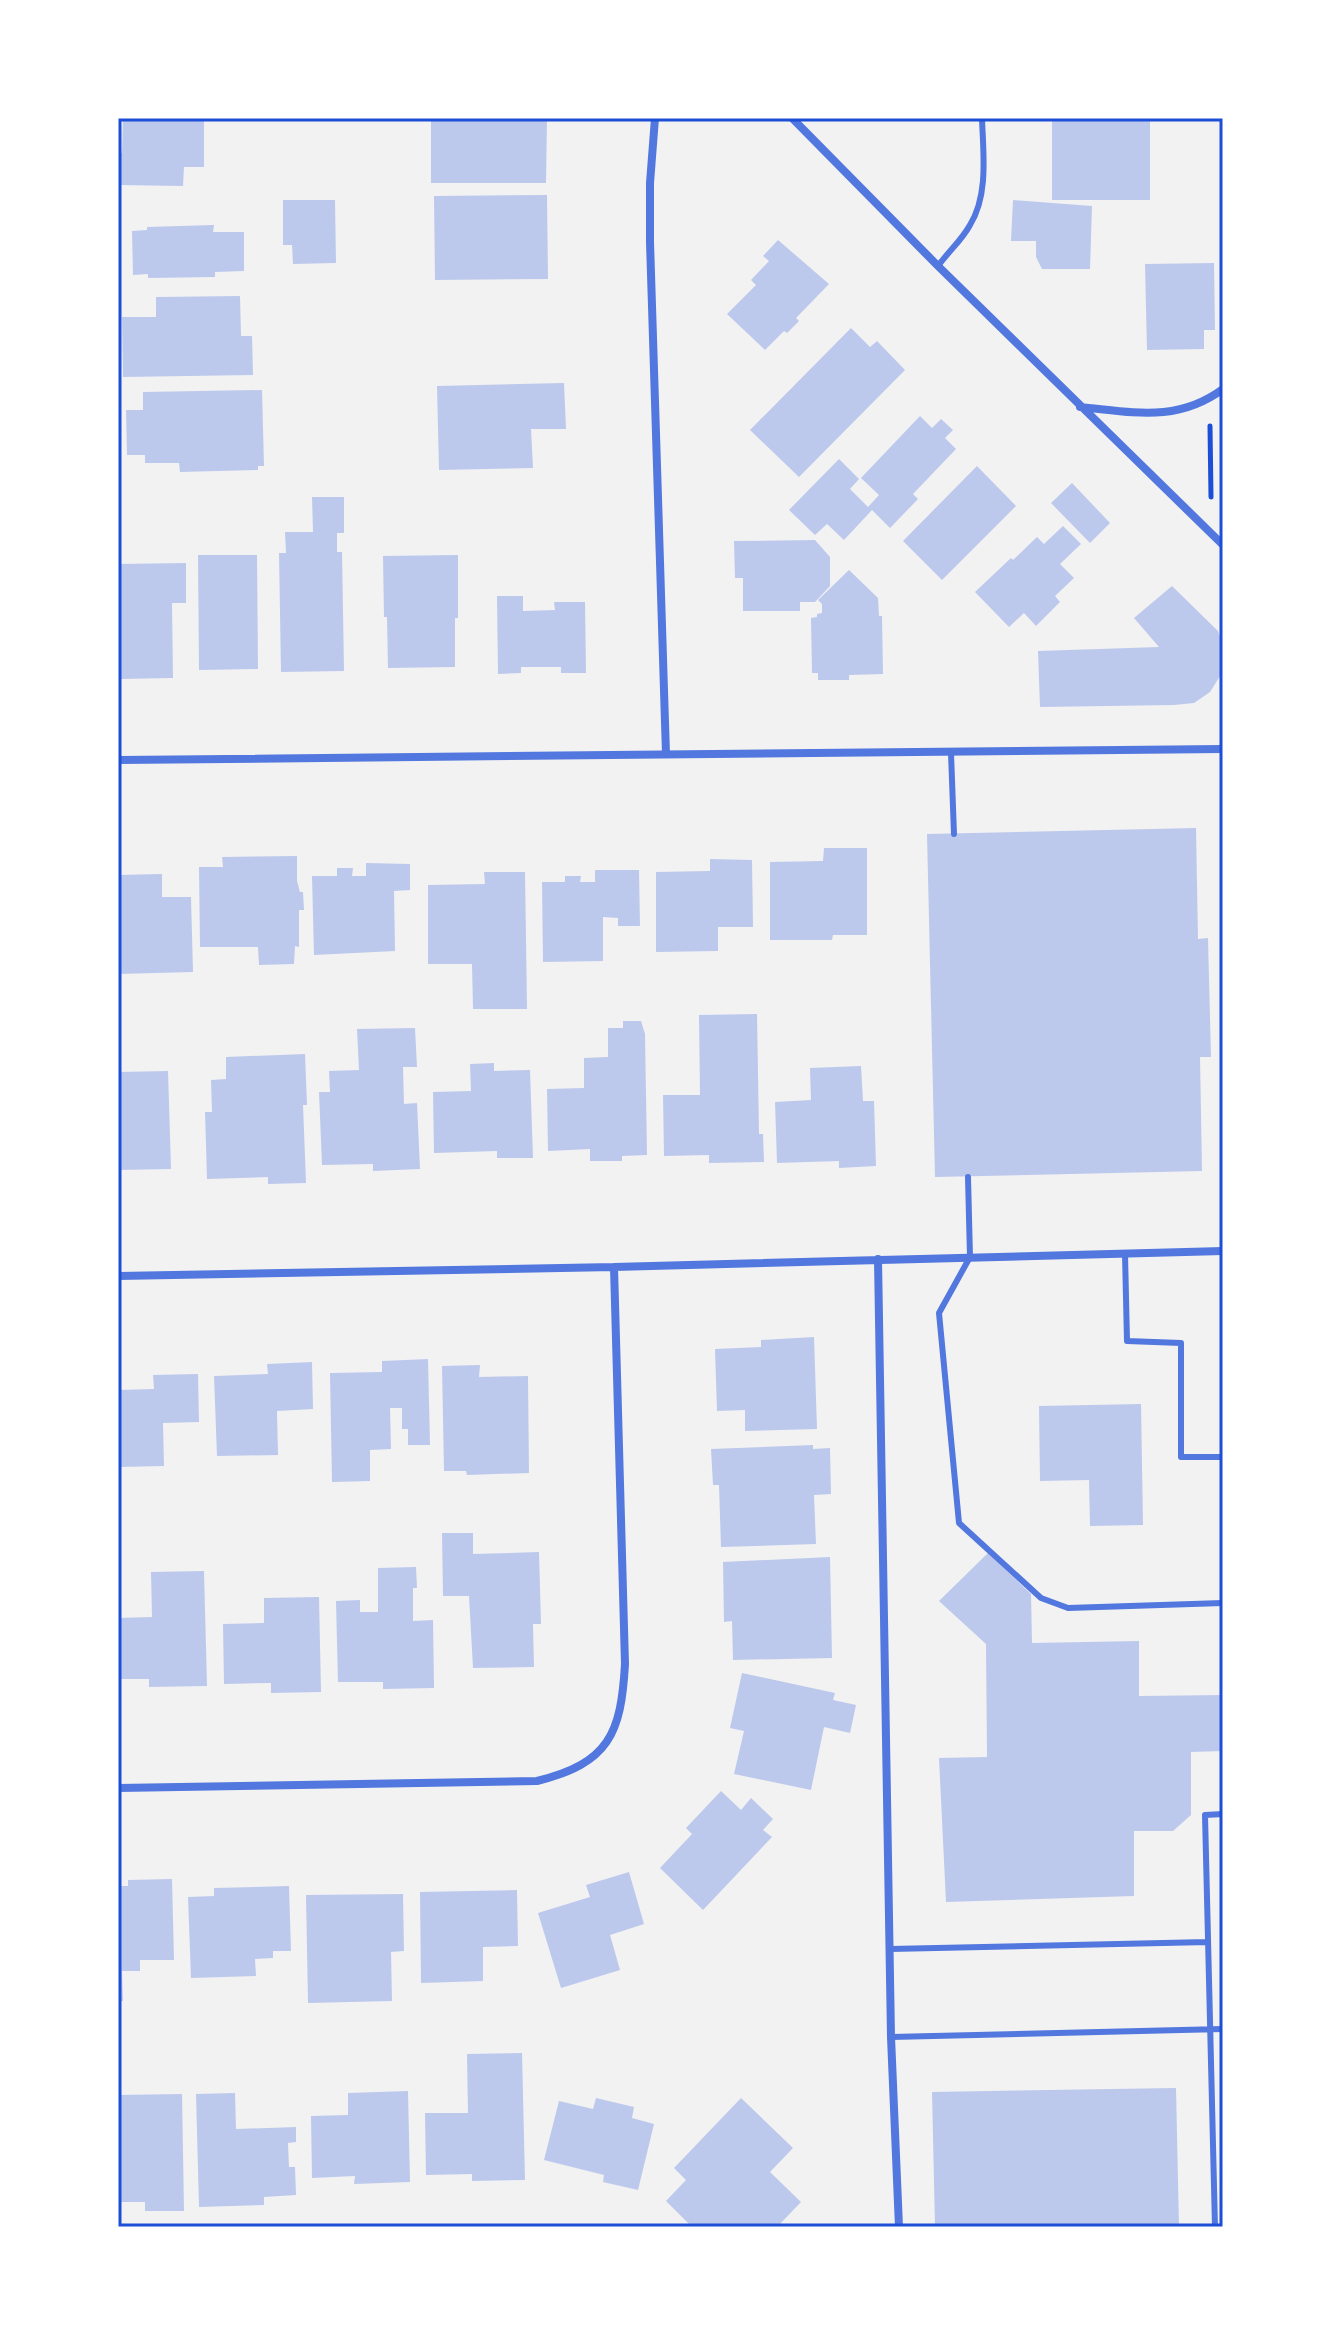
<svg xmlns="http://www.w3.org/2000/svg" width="1341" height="2345" font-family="Figtree,sans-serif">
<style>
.building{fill:#bdc9ec}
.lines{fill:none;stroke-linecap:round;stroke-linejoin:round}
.path{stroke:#1d4ed8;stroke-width:5}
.service{stroke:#5277de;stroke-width:6}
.minor{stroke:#5277de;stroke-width:8}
.neatline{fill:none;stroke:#1d4ed8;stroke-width:3}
</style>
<rect width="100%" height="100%" fill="#f2f2f2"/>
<path class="building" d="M 123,118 L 184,118 L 184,121 L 204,121 L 204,167 L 184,167 L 183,186 L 119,185 L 119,153 L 122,153 Z
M 431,118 L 547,118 L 546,183 L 431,183 Z
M 1052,118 L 1150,118 L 1150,200 L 1052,200 Z
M 547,195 L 548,279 L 435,280 L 434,196 Z
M 283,200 L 335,200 L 336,263 L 293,264 L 292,245 L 283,245 Z
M 1013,200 L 1092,206 L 1090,269 L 1042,269 L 1036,257 L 1036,241 L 1011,241 Z
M 214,225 L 213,232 L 244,232 L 244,271 L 215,272 L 215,277 L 148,278 L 148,274 L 133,275 L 132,231 L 147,230 L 147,227 Z
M 778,240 L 829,284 L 796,318 L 799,321 L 787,333 L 784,331 L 765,350 L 727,314 L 756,285 L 751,280 L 769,261 L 763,256 Z
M 1214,263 L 1215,330 L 1204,330 L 1204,349 L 1147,350 L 1145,264 Z
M 240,296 L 241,336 L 252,336 L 253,375 L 123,377 L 122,317 L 156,317 L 156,297 Z
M 851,328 L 870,347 L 877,341 L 905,370 L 799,477 L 750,430 Z
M 564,383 L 566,429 L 531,429 L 533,468 L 439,470 L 437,386 Z
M 262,390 L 264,466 L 258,466 L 258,470 L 180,472 L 179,463 L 145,463 L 145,455 L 127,455 L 126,410 L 143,410 L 143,392 Z
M 920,416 L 932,428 L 941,419 L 953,430 L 945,438 L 956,449 L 913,494 L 918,499 L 890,528 L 872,510 L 844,540 L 827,524 L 815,535 L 789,510 L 839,459 L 859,479 L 850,489 L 868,507 L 879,495 L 861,478 Z
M 977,466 L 1016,506 L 942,580 L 903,541 Z
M 1072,483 L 1110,523 L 1090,543 L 1051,503 Z
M 312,497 L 344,497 L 344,533 L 337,533 L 337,552 L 342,552 L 344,671 L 281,672 L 279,553 L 286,553 L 285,532 L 313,532 Z
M 1063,526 L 1081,544 L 1060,564 L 1074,578 L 1055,596 L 1060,602 L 1036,626 L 1024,613 L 1009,627 L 975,592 L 1011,558 L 1013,560 L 1037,537 L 1044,544 Z
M 815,540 L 830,557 L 830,586 L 815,602 L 800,602 L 800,611 L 743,611 L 743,578 L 735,578 L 734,541 Z
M 198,555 L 257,555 L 258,669 L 199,670 Z
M 458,555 L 458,618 L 455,618 L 455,667 L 388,668 L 387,617 L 384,617 L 383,556 Z
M 186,563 L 186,603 L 172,603 L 173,678 L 121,679 L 120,660 L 118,660 L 118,564 Z
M 849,570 L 878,598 L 879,616 L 882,616 L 883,674 L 849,675 L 849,680 L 818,680 L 818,673 L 812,673 L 811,618 L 817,617 L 817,614 L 822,613 L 822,604 L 818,600 Z
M 1172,586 L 1218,631 L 1223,647 L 1223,664 L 1222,673 L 1210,692 L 1194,703 L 1174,705 L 1040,707 L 1038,651 L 1159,647 L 1134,618 Z
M 497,596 L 523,596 L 523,611 L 555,610 L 554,602 L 585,602 L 586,673 L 561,673 L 561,667 L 521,667 L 521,673 L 498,674 Z
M 1196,828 L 1198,939 L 1208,938 L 1211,1057 L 1200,1057 L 1202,1171 L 935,1177 L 927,834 Z
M 824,848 L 867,848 L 867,935 L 833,935 L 832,940 L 770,940 L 770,862 L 823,861 Z
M 297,856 L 297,881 L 300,892 L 303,892 L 304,910 L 299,910 L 299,947 L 295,946 L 294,964 L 259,965 L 258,947 L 200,947 L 199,867 L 223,867 L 222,857 Z
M 710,859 L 752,860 L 753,927 L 718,927 L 718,951 L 656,952 L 656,872 L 710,871 Z
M 366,863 L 410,864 L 410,890 L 394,891 L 395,951 L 314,955 L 312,876 L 337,876 L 337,868 L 353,868 L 352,876 L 366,876 Z
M 595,870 L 639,870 L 640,926 L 618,926 L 618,918 L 603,917 L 603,961 L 543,962 L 542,882 L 565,882 L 565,876 L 581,876 L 580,882 L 595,882 Z
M 484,872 L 525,872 L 527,1009 L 473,1009 L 472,964 L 428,964 L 428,885 L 485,884 Z
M 162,874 L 162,897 L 191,897 L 193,972 L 118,974 L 118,875 Z
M 757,1014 L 759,1134 L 763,1134 L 764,1162 L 709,1163 L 709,1155 L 664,1156 L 663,1095 L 700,1095 L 699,1015 Z
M 623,1021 L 641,1021 L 645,1034 L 647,1155 L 622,1156 L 622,1161 L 590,1161 L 590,1149 L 548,1151 L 547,1089 L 584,1088 L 584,1058 L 608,1057 L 608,1028 L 623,1028 Z
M 415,1028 L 417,1067 L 403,1067 L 404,1104 L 417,1103 L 420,1169 L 373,1171 L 373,1164 L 322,1165 L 319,1092 L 330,1092 L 329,1071 L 359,1070 L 357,1029 Z
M 305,1054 L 307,1105 L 303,1105 L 306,1183 L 268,1184 L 268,1177 L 207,1179 L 205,1112 L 212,1112 L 211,1080 L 226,1079 L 226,1057 Z
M 494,1063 L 494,1071 L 530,1070 L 533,1158 L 497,1158 L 497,1151 L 434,1153 L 433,1092 L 471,1091 L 470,1064 Z
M 861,1066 L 863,1101 L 874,1101 L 876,1166 L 839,1168 L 839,1161 L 777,1163 L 775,1102 L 811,1100 L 810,1068 Z
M 168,1071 L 171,1169 L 118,1170 L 118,1072 Z
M 814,1337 L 817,1429 L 745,1431 L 745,1410 L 717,1411 L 715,1349 L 761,1347 L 761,1340 Z
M 428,1359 L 430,1445 L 408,1445 L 408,1429 L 402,1429 L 402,1408 L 390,1408 L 391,1449 L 370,1450 L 370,1481 L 332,1482 L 330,1373 L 382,1372 L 382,1361 Z
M 312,1362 L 313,1409 L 277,1411 L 278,1455 L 217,1456 L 214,1376 L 268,1374 L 267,1364 Z
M 480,1365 L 479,1377 L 528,1376 L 529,1473 L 467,1475 L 466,1471 L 444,1471 L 442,1366 Z
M 198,1374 L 199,1422 L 163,1423 L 164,1466 L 118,1467 L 118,1390 L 154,1389 L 153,1375 Z
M 1141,1404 L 1143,1525 L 1090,1526 L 1089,1480 L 1040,1481 L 1039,1406 Z
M 813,1445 L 813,1449 L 830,1448 L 831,1494 L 814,1495 L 816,1544 L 721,1547 L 719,1485 L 713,1485 L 711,1449 Z
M 442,1533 L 473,1533 L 473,1554 L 539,1552 L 541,1624 L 533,1624 L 534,1667 L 473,1668 L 469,1596 L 443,1596 Z
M 988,1553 L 1031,1594 L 1032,1643 L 1139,1641 L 1139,1696 L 1223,1695 L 1223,1751 L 1191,1752 L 1191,1815 L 1173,1831 L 1134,1831 L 1134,1896 L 946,1902 L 939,1758 L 987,1757 L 986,1644 L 939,1601 Z
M 830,1557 L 832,1658 L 733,1660 L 732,1621 L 724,1622 L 723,1562 Z
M 416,1567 L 417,1588 L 413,1588 L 413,1621 L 433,1620 L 434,1688 L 383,1689 L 383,1682 L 338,1682 L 336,1601 L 360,1600 L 360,1612 L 378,1612 L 378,1568 Z
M 204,1571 L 207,1686 L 149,1687 L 149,1679 L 118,1679 L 118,1618 L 152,1617 L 151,1572 Z
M 319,1597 L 321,1692 L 271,1693 L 271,1683 L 224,1684 L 223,1624 L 264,1623 L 264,1598 Z
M 742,1673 L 835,1693 L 833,1700 L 856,1705 L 850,1733 L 824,1727 L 811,1790 L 734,1774 L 744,1731 L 730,1728 Z
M 721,1791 L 741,1810 L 751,1798 L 773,1819 L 763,1830 L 772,1837 L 703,1910 L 660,1868 L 692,1834 L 686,1828 Z
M 629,1872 L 644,1924 L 610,1935 L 620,1970 L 561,1988 L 538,1913 L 590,1897 L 586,1885 Z
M 172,1879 L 174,1960 L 140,1960 L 140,1971 L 122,1971 L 123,2001 L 118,2002 L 118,1886 L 128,1886 L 128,1880 Z
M 289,1886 L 291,1951 L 273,1951 L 273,1958 L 255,1959 L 256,1976 L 191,1978 L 188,1897 L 214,1896 L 214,1888 Z
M 517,1890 L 518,1946 L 483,1947 L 483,1981 L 421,1983 L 420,1892 Z
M 403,1894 L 404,1951 L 391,1952 L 392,2001 L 308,2003 L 306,1895 Z
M 522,2053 L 525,2180 L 472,2181 L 472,2174 L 426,2175 L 425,2113 L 468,2113 L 467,2054 Z
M 1176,2088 L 1179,2227 L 935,2227 L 932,2092 Z
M 408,2091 L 410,2182 L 354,2184 L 355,2176 L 312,2178 L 311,2116 L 348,2115 L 348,2093 Z
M 235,2093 L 236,2129 L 296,2127 L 296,2142 L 288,2143 L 289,2167 L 295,2167 L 296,2195 L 264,2197 L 264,2205 L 199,2207 L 196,2094 Z
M 182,2094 L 184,2211 L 145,2211 L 145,2202 L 118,2202 L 118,2095 Z
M 596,2098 L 634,2107 L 632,2118 L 654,2124 L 638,2190 L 603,2182 L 604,2175 L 544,2160 L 559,2101 L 593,2109 Z
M 741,2098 L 793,2148 L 770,2172 L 801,2202 L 777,2227 L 692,2227 L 666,2201 L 686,2180 L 674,2168 Z"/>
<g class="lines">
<path class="path" d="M 1210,426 L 1211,497"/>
<path class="service" d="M 938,266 C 948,252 962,240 970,225 C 989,194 983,152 982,118
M 951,753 L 954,834
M 968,1177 L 970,1257 L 939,1313 L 959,1523 L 1041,1598 L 1068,1608 L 1223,1603
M 1125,1254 L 1127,1341 L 1181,1343 L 1181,1457 L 1223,1457
M 890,1949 L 1208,1942
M 891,2037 L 1223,2029
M 1215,2227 L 1205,1815 L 1223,1814"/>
<path class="minor" d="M 655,118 L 650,183 L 650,242 L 666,754
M 792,118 L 938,266 L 1223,545
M 1080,407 C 1133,412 1177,423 1223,389
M 118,760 L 1223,749
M 878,1259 L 891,2037 L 899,2227
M 118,1276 L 614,1267 L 1223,1251
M 118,1788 L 537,1781 C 609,1763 621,1734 625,1664 L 614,1267"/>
</g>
<rect width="1341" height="2345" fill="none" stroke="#ffffff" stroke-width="240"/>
<rect x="120" y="120" width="1101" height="2105" class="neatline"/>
</svg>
